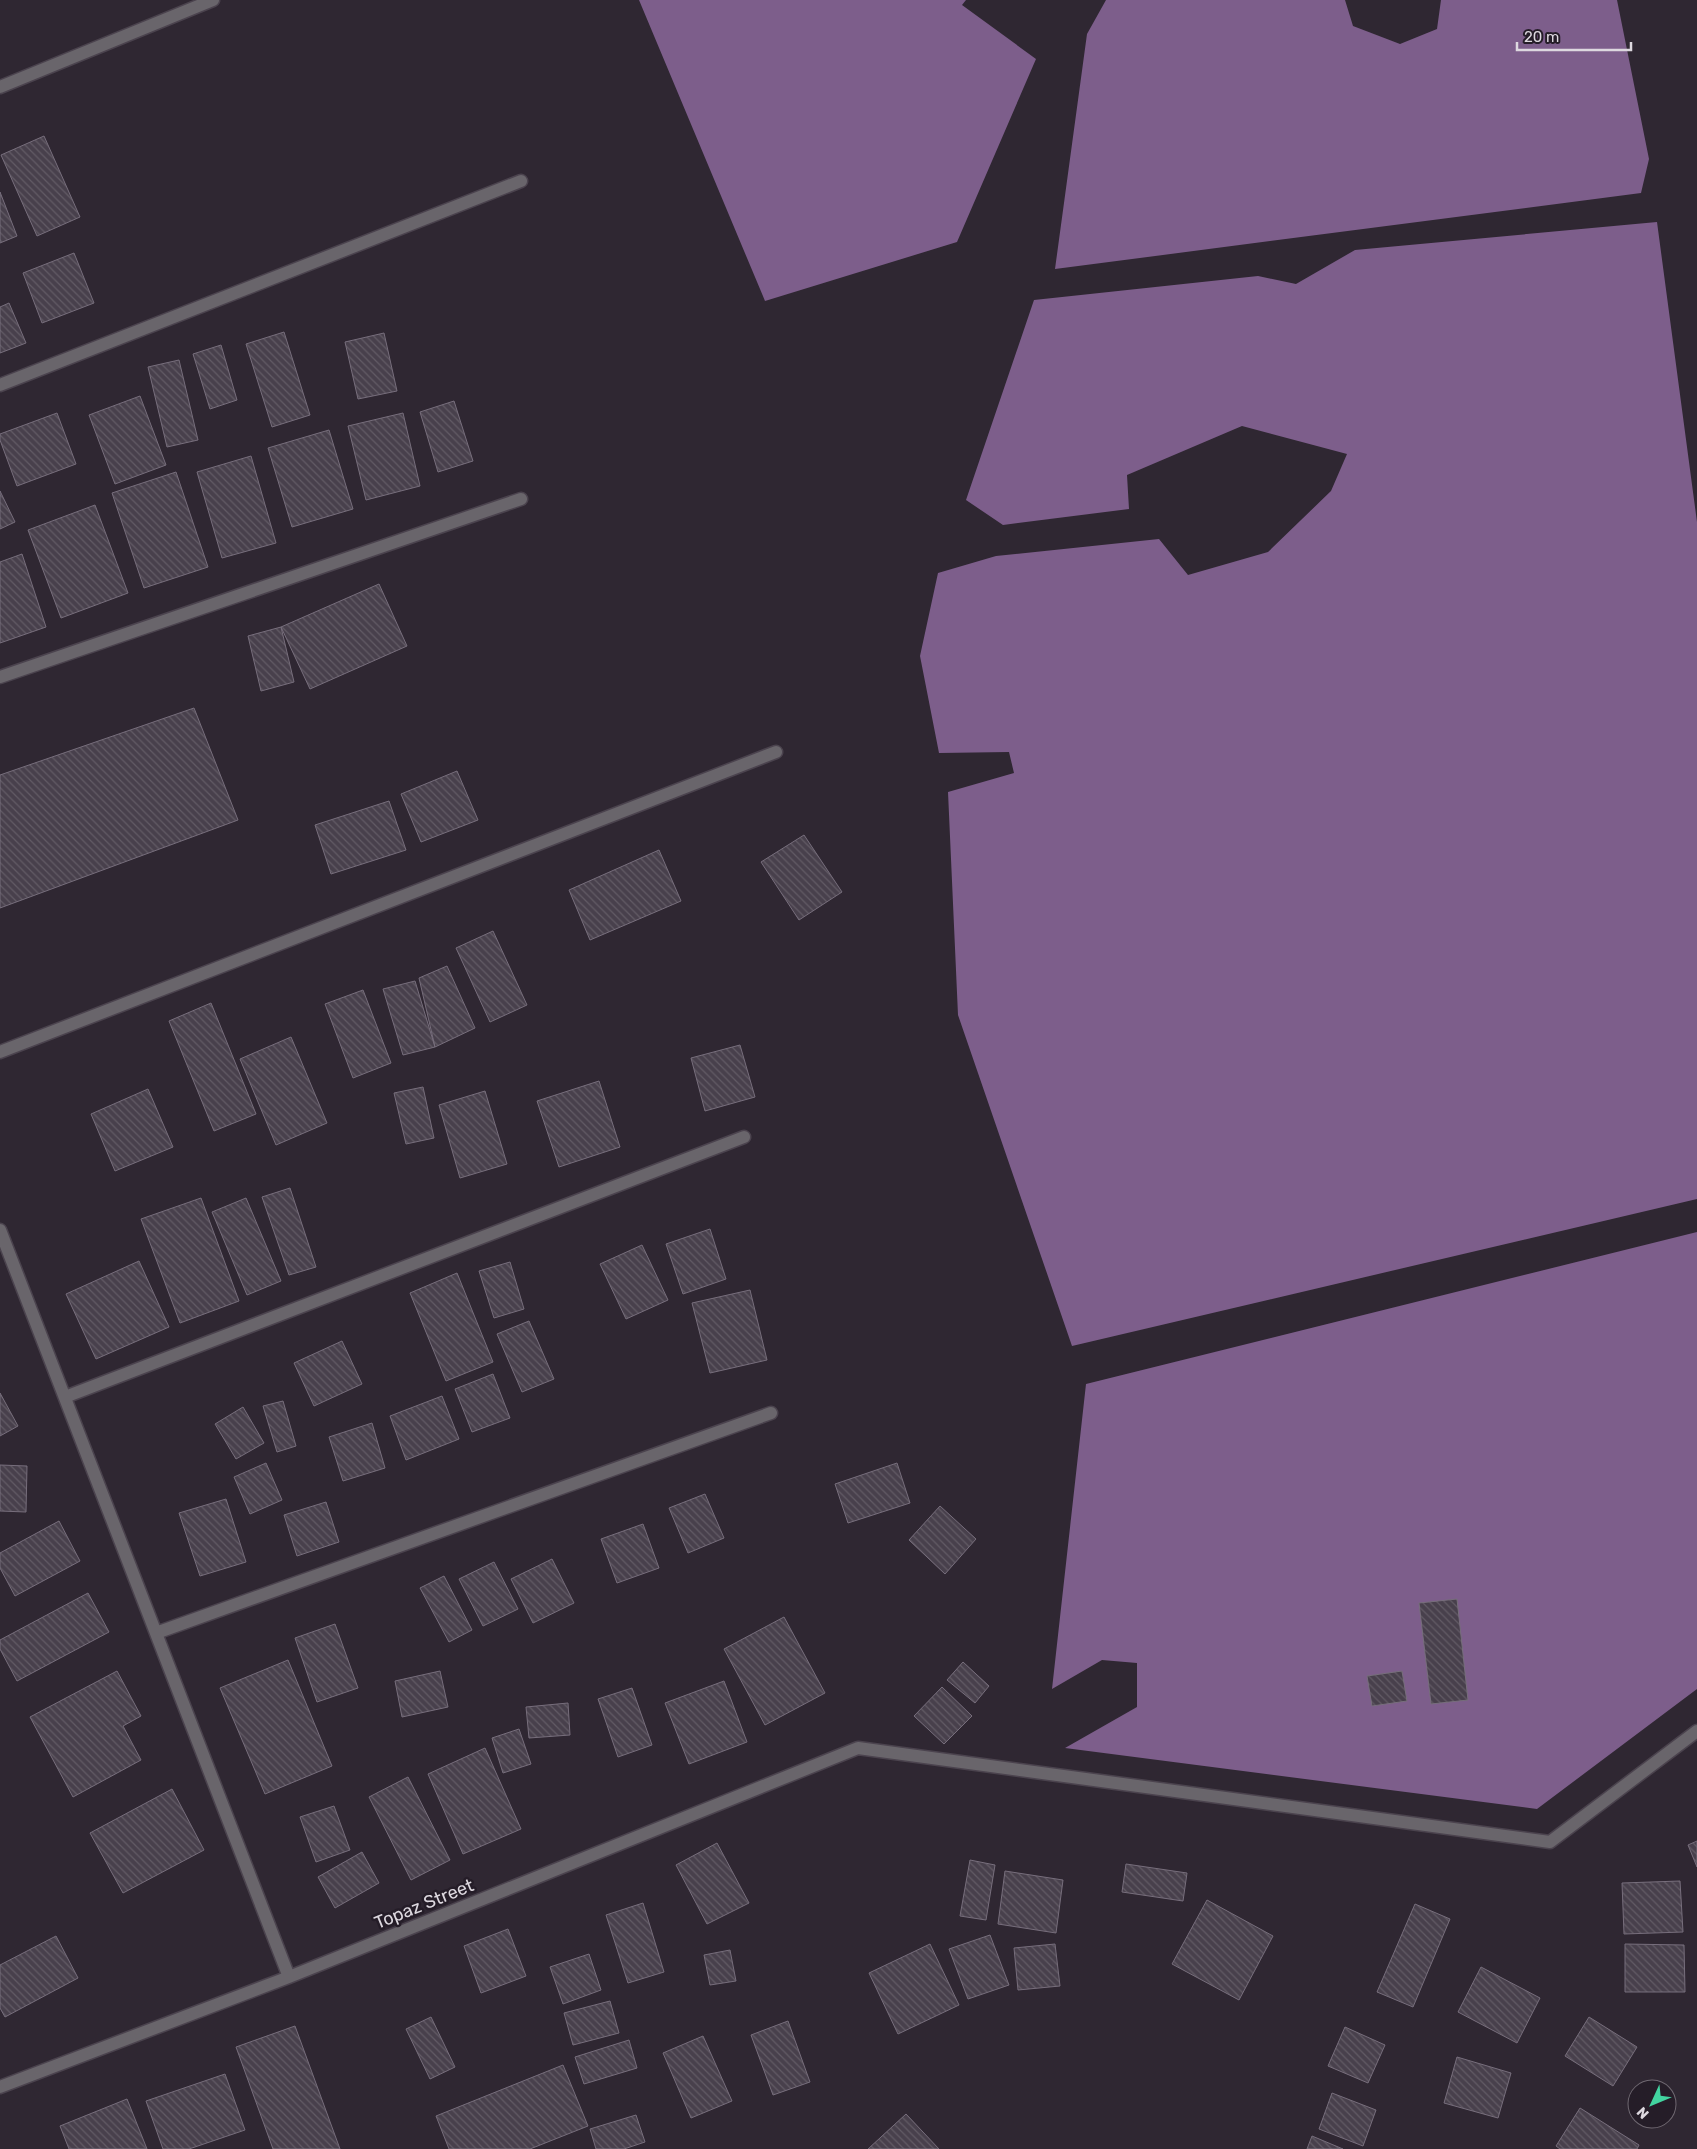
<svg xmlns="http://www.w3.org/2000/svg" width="1697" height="2149" font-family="Rubik,sans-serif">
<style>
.water{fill:#7d5e8b}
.building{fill:url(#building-back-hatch);stroke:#776e7c}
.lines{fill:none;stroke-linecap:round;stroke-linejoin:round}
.minor-casing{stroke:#4b434e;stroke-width:15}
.minor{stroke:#69656b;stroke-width:12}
.labels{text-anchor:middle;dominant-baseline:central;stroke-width:5;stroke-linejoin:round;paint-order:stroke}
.street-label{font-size:18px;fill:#ddd8df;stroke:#251d28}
</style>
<defs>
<pattern id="building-back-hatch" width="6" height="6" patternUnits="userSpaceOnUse" patternTransform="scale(1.25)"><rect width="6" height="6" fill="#48404c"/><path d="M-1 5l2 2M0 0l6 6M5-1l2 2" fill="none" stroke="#625b65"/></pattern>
</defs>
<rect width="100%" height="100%" fill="#2f2732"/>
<path class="water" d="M 639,0 L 966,0 L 962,5 L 1036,59 L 957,242 L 765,301 Z
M 1106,0 L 1345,0 L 1353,26 L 1400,44 L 1437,29 L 1441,0 L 1617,0 L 1649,159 L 1641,193 L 1055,269 L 1087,34 Z
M 1657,222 L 1697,522 L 1697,1199 L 1072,1346 L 958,1015 L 948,792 L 1014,773 L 1009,752 L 939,753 L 920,656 L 938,573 L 996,556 L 1159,539 L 1188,575 L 1268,552 L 1331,491 L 1347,454 L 1242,426 L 1127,475 L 1129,509 L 1003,525 L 966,500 L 1034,300 L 1258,276 L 1296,284 L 1355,250 Z
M 1697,1232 L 1697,1689 L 1537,1809 L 1065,1748 L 1137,1707 L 1137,1663 L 1102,1660 L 1052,1689 L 1086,1384 Z"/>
<path class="building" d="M 44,136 L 80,217 L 37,236 L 1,155 Z
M 0,192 L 17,236 L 0,243 Z
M 74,253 L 94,303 L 42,323 L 23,273 Z
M 9,303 L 26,343 L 0,353 L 0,307 Z
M 284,332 L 310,415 L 272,427 L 246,344 Z
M 384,333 L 397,391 L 358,399 L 345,342 Z
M 221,345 L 237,400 L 210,409 L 193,354 Z
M 179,360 L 198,440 L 167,447 L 148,367 Z
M 140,396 L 166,465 L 115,484 L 89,415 Z
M 454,401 L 473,461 L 438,472 L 420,412 Z
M 57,413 L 76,464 L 17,486 L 0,440 L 0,434 Z
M 403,413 L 420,486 L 366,500 L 348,426 Z
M 329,430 L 353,509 L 292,527 L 268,448 Z
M 251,456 L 276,543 L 222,558 L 197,472 Z
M 176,472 L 208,567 L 144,588 L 112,493 Z
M 0,491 L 15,522 L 0,529 Z
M 95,505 L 128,593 L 61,618 L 28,530 Z
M 22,554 L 46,627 L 0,643 L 0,562 Z
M 379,584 L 407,646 L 310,689 L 281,627 Z
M 281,627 L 294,682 L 261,691 L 248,636 Z
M 194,708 L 238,820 L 0,908 L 0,775 Z
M 457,771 L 478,820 L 421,842 L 401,794 Z
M 389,801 L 406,850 L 331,874 L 315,825 Z
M 804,835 L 842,892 L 799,920 L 761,862 Z
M 659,850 L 681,901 L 590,940 L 569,890 Z
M 493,931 L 527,1005 L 490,1022 L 456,948 Z
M 447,966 L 475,1028 L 435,1047 L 419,978 Z
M 415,981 L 435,1047 L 403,1055 L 383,989 Z
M 363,990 L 391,1063 L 353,1078 L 325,1004 Z
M 211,1003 L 256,1114 L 214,1131 L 169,1021 Z
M 291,1037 L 327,1123 L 276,1145 L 240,1059 Z
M 740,1045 L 755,1097 L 705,1111 L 691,1058 Z
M 599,1081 L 620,1147 L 559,1167 L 537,1101 Z
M 423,1087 L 434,1138 L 406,1144 L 394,1093 Z
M 148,1089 L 173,1147 L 115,1171 L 91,1114 Z
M 485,1091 L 507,1164 L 460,1178 L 439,1105 Z
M 290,1188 L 316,1267 L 289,1275 L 262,1197 Z
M 201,1198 L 239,1301 L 180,1323 L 141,1219 Z
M 246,1198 L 281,1281 L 247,1295 L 212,1212 Z
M 710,1229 L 726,1279 L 683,1294 L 666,1244 Z
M 642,1245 L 668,1300 L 626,1319 L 600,1264 Z
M 139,1261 L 169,1327 L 96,1359 L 66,1294 Z
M 510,1262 L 524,1309 L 494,1318 L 479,1271 Z
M 457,1273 L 493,1362 L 446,1381 L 410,1293 Z
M 750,1290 L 767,1360 L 710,1373 L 692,1303 Z
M 529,1321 L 554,1379 L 522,1392 L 497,1334 Z
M 342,1341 L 362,1384 L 314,1406 L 294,1363 Z
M 493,1374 L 510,1418 L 472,1432 L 455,1389 Z
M 0,1393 L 18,1426 L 0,1436 Z
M 442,1396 L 459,1439 L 406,1460 L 390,1416 Z
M 283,1401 L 296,1446 L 277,1452 L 263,1406 Z
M 243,1407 L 264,1443 L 236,1459 L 215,1424 Z
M 372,1423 L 385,1468 L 343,1481 L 329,1437 Z
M 266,1463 L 282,1500 L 250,1514 L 234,1477 Z
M 897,1463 L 910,1503 L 848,1523 L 835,1484 Z
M 0,1465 L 27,1466 L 26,1512 L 0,1511 Z
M 705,1494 L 724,1538 L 688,1553 L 669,1508 Z
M 226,1499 L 246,1562 L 200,1576 L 179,1513 Z
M 326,1502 L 339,1542 L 297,1556 L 284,1515 Z
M 940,1506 L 976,1539 L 945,1574 L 909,1540 Z
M 59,1521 L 80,1561 L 15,1596 L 0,1568 L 0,1553 Z
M 643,1524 L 659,1568 L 617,1583 L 601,1539 Z
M 552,1559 L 574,1603 L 533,1623 L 511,1579 Z
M 494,1562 L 518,1609 L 483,1626 L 459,1579 Z
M 444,1576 L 472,1630 L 449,1642 L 420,1588 Z
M 88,1593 L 109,1632 L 17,1681 L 0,1649 L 0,1640 Z
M 1457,1599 L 1468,1700 L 1431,1704 L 1419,1603 Z
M 784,1617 L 825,1693 L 765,1725 L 724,1649 Z
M 335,1624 L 358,1688 L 317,1702 L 295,1638 Z
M 288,1660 L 332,1766 L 265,1794 L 220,1688 Z
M 963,1662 L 989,1686 L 975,1703 L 947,1680 Z
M 117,1671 L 141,1716 L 123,1726 L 141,1760 L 73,1797 L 30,1717 Z
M 440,1671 L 448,1707 L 402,1717 L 395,1681 Z
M 1402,1671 L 1407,1701 L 1372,1706 L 1367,1676 Z
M 724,1681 L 747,1742 L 689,1764 L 665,1703 Z
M 942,1687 L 972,1716 L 944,1744 L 914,1716 Z
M 632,1688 L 652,1745 L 618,1757 L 598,1699 Z
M 568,1703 L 570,1735 L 529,1738 L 526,1707 Z
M 519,1729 L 531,1764 L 503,1773 L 492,1738 Z
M 485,1748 L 521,1829 L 463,1854 L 428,1774 Z
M 408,1777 L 450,1860 L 411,1880 L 369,1797 Z
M 172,1789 L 204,1850 L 123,1893 L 90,1833 Z
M 334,1806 L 350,1850 L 316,1862 L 300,1817 Z
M 1697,1841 L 1697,1867 L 1688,1845 Z
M 717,1843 L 749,1903 L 707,1924 L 676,1865 Z
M 362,1852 L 379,1883 L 335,1908 L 318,1877 Z
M 970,1860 L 995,1865 L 986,1920 L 960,1916 Z
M 1126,1864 L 1187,1873 L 1183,1901 L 1122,1892 Z
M 1005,1871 L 1063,1880 L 1056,1933 L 998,1924 Z
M 1680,1881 L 1683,1932 L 1624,1934 L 1622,1883 Z
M 1207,1900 L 1273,1936 L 1239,2000 L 1172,1964 Z
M 643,1903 L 664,1972 L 628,1983 L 606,1915 Z
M 1415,1904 L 1450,1919 L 1413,2007 L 1377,1992 Z
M 508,1929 L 526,1976 L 481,1993 L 464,1946 Z
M 990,1935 L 1009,1985 L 968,1999 L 949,1949 Z
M 56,1936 L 78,1978 L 5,2017 L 0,2008 L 0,1965 Z
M 930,1944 L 959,2005 L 898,2034 L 869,1973 Z
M 1055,1944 L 1060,1986 L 1018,1990 L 1014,1948 Z
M 1625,1944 L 1684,1945 L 1685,1992 L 1625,1992 Z
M 730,1950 L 736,1981 L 710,1985 L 704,1955 Z
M 589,1954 L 601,1990 L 563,2004 L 550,1967 Z
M 1481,1967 L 1540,1998 L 1517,2043 L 1458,2012 Z
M 610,2001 L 619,2033 L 573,2045 L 564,2013 Z
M 431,2017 L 455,2067 L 430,2079 L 406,2029 Z
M 1589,2017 L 1637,2047 L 1613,2086 L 1565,2056 Z
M 788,2021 L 810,2082 L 773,2095 L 751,2035 Z
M 295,2026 L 340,2149 L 273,2149 L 236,2047 Z
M 1345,2027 L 1385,2045 L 1368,2083 L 1328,2066 Z
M 703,2036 L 732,2101 L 691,2118 L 663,2053 Z
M 629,2040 L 637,2068 L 584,2084 L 575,2057 Z
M 1457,2057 L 1511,2073 L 1498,2118 L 1444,2103 Z
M 563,2065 L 588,2126 L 530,2149 L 449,2149 L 436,2116 Z
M 225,2074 L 245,2130 L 189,2149 L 163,2149 L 146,2101 Z
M 1332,2093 L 1376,2110 L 1363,2146 L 1319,2129 Z
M 127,2099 L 147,2149 L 69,2149 L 60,2126 Z
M 1580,2108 L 1639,2145 L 1637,2149 L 1560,2149 L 1556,2146 Z
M 906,2114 L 939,2149 L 868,2149 Z
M 636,2115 L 645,2142 L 624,2149 L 596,2149 L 590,2129 Z
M 1312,2136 L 1343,2149 L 1307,2149 Z"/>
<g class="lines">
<g class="minor-casing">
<path id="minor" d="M 0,87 L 213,0
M 0,385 L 521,181
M 0,677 L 521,499
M 0,1052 L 776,752
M 0,1230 L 289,1977
M 65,1397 L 744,1137
M 156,1633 L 771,1413
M 0,2087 L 289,1977 L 858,1748 L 1550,1842 L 1697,1731"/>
</g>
<use href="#minor" class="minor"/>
</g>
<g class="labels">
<g class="street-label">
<text transform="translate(424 1904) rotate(-22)">Topaz Street</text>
</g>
</g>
<g transform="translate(1652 2104) rotate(226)"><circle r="24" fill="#251d28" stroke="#6f6871"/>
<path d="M0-4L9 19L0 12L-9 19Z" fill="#42d4a0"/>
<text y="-8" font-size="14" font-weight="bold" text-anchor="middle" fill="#ddd8df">N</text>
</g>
<path d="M1517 42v8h114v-8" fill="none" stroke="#ddd8df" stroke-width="2.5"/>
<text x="1524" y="42" font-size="15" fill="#ddd8df" stroke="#251d28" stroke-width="4" paint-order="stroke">20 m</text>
</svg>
